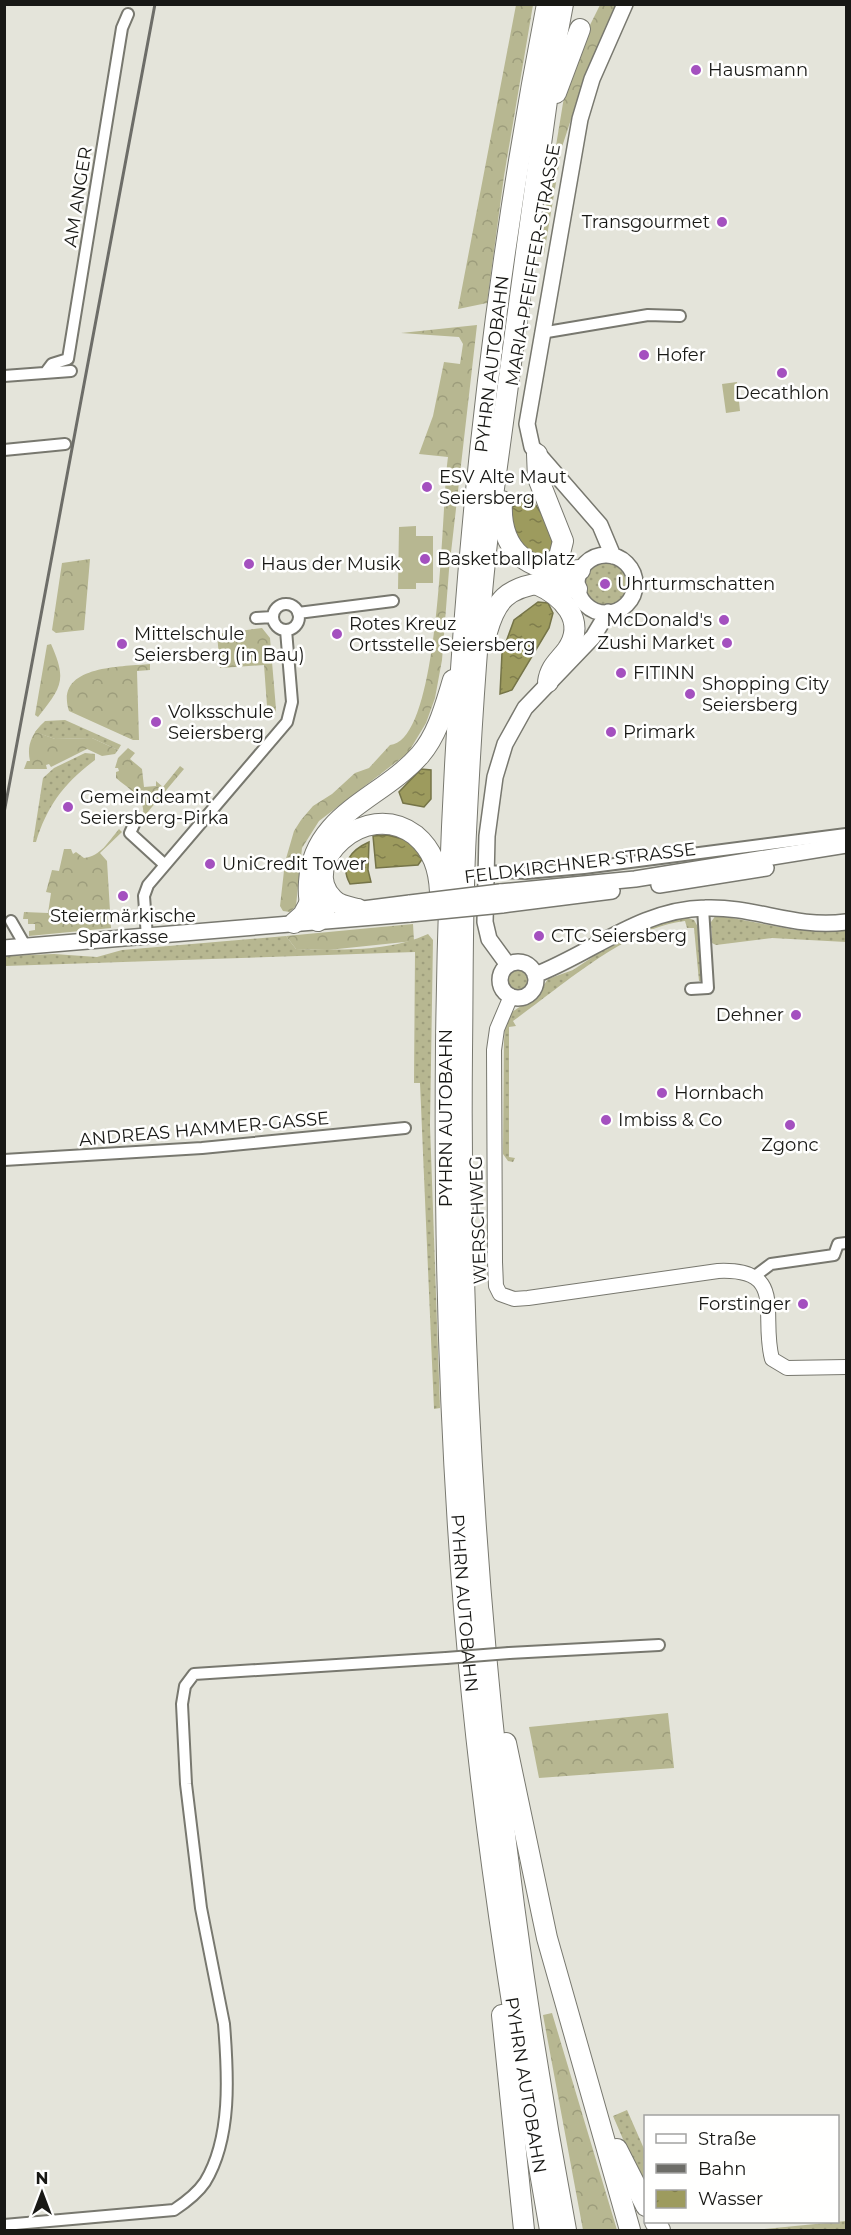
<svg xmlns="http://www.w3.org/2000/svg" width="851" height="2235" font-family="Montserrat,sans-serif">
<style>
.grass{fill:url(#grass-dots)}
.forest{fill:url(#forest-crowns)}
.pitch{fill:#b7b791}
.water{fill:url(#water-ripples);stroke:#757448;stroke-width:1.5}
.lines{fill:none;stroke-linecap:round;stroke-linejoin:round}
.minor-casing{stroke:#78786f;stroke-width:14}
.tertiary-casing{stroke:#78786f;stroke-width:16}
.secondary-casing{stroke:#78786f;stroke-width:18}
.motorway-casing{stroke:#78786f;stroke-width:22}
.minor{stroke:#fff;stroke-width:10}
.tertiary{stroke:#fff;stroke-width:14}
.secondary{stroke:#fff;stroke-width:15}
.motorway{stroke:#fff;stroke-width:20}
.rail{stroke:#6d6d68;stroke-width:3}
.minor-bridge-casing{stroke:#78786f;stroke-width:14;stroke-linecap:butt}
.secondary-bridge-casing{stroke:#78786f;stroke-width:18;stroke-linecap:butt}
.minor-bridge{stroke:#fff;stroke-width:10}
.secondary-bridge{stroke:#fff;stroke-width:15}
.poi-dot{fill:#a450bf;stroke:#fffffe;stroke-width:2}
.labels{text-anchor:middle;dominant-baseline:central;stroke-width:5;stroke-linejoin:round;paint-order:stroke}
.poi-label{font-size:18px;fill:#181815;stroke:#fffffe;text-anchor:start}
.street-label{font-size:18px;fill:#181815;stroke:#fffffe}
</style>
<defs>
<pattern id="grass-dots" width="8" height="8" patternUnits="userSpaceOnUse" patternTransform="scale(1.5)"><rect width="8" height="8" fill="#b7b791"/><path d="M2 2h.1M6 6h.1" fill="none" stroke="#9d9d7c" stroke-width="1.8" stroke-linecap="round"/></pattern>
<pattern id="forest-crowns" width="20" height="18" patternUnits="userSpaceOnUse" patternTransform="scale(1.5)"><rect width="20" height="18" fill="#b7b791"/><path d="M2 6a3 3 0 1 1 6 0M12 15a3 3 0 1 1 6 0" fill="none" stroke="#9d9d7c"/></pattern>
<pattern id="water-ripples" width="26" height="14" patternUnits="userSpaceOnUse" patternTransform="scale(1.5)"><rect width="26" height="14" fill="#9d9b5e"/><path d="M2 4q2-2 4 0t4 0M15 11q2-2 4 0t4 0" fill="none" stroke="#7f7d4c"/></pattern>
</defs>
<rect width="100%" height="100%" fill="#e4e4da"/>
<path class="grass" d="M582 584a24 24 0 1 1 48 0a24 24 0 1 1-48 0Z
M 65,720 L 121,745 L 118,750 L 92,738 L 55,739 L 35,732 L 45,721 Z
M 85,753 L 95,754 L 95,760 C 64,783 47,806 36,842 L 33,842 L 43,778 L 54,768 Z
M 716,915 L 796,930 L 846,929 L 846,942 L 772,938 L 716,945 L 712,943 L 711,922 Z
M 685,917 L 694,920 L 698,927 L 702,981 L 699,981 L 694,928 L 687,928 L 685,921 C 627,927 561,987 513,1021 L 516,1026 L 509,1027 L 509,1157 L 515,1158 L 513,1162 L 508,1161 L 503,1154 L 504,1041 L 505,1028 L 512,1012 L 536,996 L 548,979 L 573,970 L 618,940 L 664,920 Z
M 428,934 L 433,940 L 430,1125 L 440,1408 L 434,1409 L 420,1083 L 414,1083 L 415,952 L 5,966 L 5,956 L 54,954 L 97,957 L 122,950 L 286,936 L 296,949 C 338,950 389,952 428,934 Z
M506 980a12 12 0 1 1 24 0a12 12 0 1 1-24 0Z
M 627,2110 L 645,2151 L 645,2190 L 613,2116 Z
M 846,2221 L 846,2230 L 754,2230 Z"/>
<path class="forest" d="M 516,5 L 533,5 L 504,176 L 487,303 L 458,309 Z
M 600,5 L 619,5 L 577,101 L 562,147 L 544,254 L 539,249 L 564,97 L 583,39 Z
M 477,325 L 449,570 L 442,660 L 435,698 L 426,723 L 408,753 L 319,821 L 302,848 L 296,906 L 290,912 L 283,911 L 280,906 L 285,862 L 294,831 L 301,820 L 313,806 L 332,794 L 355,773 L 369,768 L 390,745 C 442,741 441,503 448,457 L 419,454 L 433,416 L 444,362 L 460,364 L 463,344 L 459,337 L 401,333 Z
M 90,559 L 84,630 L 56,633 L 52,630 L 62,563 Z
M 262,628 L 270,638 L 276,709 L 274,716 L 267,706 L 264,665 L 220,668 L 217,634 Z
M 51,644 C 67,680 62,687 38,717 L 35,715 L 47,645 Z
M 150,664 L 150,670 L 137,671 L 139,740 L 133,740 L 69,711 C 54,665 121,667 150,664 Z
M 44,722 L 36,732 L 55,739 L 92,738 L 118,750 L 115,754 L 102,756 L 87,749 L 51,767 L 49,764 L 46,765 L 47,769 L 24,769 L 27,761 L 30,761 C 27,748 30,735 44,722 Z
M 128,748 L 135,753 L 130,759 L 142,769 L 144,787 L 156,786 L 156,781 L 163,787 L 180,766 L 184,769 L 141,820 C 150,800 130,790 116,778 L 116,772 L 119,771 L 118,768 L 115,768 L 118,758 Z
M 119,829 L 122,832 L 100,853 L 107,861 L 111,928 L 29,936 L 29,931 L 35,930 L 35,924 L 28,924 L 28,919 L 23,919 L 24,912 L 48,913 L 51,893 L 46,892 L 52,870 L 59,871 L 64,849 L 71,849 L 73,854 L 76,852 L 84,858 C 101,856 108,842 119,829 Z
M 413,924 L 414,941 L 328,950 L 296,949 L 286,936 Z
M 668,1713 L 674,1768 L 539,1778 L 529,1727 Z
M 552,2013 L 617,2230 L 583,2230 L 543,2015 Z"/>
<path class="pitch" d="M 737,382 L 740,411 L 726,413 L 722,384 Z
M 416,526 L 416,536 L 433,536 L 433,583 L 416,583 L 416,589 L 398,589 L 399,527 Z"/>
<path class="water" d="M 531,498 L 547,522 L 554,548 L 549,555 L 537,557 L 516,542 L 508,509 Z
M 538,602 L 548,603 L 553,613 L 549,628 L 512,690 L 500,694 L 502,653 L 514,620 Z
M 421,769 L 431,770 L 431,799 L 424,807 L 403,803 L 399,792 Z
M 387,835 L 411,841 L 425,855 L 418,865 L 376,868 L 373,836 Z
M 369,842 L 368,870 L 371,882 L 350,884 C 339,864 351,850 369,842 Z"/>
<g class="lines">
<g class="minor-casing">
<path id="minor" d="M 541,333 L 648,315 L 680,316
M 46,372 L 52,364 L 68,359 L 122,28 L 128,14
M 4,376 L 71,371
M 4,450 L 65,444
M273 617a13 13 0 1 1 26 0a13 13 0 1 1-26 0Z
M 298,613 L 393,601
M 256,618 L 273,617
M 137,818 L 130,833 L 165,865
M 485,871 L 526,873 L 584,868 L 846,834
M 11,921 L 26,947
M 147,937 L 144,896 L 148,885 L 287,722 L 292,702 L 286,630
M 691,989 L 708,988 L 703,908
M 4,1160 L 202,1148 L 405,1128
M 755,1276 L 771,1264 L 834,1255 L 838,1244 L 846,1243
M 509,1653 L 659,1645
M 4,2225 L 174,2210 C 186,2202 197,2194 205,2182 C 232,2138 228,2074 224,2024 L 201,1908 L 186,1784 L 182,1704 L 185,1686 L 194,1674 L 446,1658"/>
</g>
<g class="tertiary-casing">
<path id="tertiary" d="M 511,996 L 497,1029 L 494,1050 L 495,1262 L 496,1286 L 500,1294 L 514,1299 L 528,1298 L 718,1271 C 788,1268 760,1314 772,1359 L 787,1368 L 846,1367"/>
</g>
<g class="secondary-casing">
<path id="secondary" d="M577 584a29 29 0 1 1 58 0a29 29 0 1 1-58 0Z
M 613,556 L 600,525 L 532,447 L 527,424 L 580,119 L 592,79 L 625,4
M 659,885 L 766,868
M 500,892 L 635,879 L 846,845
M 502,905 L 612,891
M 355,910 L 410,903
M 4,948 L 410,914
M500 980a18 18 0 1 1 36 0a18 18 0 1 1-36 0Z
M 508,965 L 489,939 L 485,922 L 487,836 L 495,777 L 505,744 L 525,708 L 593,637 L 608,612
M 535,975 C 592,953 641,909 705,908 C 755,906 794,929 846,922"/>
</g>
<g class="motorway-casing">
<g id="motorway">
<path id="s1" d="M 547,4 C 480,347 450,696 446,1045 C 444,1262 450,1480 472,1696 C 490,1875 519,2053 550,2230"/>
<path d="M 563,4 L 553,57 C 532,213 509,369 489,525 C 477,626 471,730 466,832 C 462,905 463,978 462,1051 C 458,1446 493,1842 566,2230"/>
<path d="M 556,93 L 580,29"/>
<path d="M 502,501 C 499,552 530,575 580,570"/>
<path d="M 537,565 L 549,564 L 559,557 L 563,541 L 538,478 L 537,454"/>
<path d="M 536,584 C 561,595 588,620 567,650 C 558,662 550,667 548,682"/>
<path d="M 487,632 C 496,600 507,588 541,583 C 554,581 566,582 577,589"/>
<path d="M 325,888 L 325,909 L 318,921 C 309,910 308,896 309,882 C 313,814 381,799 420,755 C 438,734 445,706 453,680"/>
<path d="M 358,909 C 350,907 339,906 333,899 C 297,865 364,797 415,835 C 433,850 439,869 440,892"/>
<path d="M 294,923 L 303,915 L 309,904"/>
<path d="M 506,1743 L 547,1938 L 630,2230"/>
<path d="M 502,2015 L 524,2230"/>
<path d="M 617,2149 L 646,2206"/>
<path d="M 655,2222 L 660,2230"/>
</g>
</g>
<use href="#minor" class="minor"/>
<use href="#tertiary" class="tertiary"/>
<use href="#secondary" class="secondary"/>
<use href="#motorway" class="motorway"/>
<path class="rail" d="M 4,813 L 155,4"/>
<g class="minor-bridge-casing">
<path id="minor-bridge" d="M 446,1658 L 509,1653"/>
</g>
<g class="secondary-bridge-casing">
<path id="secondary-bridge" d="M 410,903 L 500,892
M 410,914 L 502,905"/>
</g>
<use href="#minor-bridge" class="minor-bridge"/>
<use href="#secondary-bridge" class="secondary-bridge"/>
</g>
<g class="poi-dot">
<circle cx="696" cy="70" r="6"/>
<circle cx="722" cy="222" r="6"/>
<circle cx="644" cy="355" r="6"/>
<circle cx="782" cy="373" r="6"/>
<circle cx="427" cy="487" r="6"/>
<circle cx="425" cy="559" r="6"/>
<circle cx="249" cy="564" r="6"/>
<circle cx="605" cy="584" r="6"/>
<circle cx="724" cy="620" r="6"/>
<circle cx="337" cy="634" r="6"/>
<circle cx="727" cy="643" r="6"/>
<circle cx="122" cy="644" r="6"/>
<circle cx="621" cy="673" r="6"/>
<circle cx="690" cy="694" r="6"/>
<circle cx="156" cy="722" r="6"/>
<circle cx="611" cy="732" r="6"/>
<circle cx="68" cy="807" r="6"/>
<circle cx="210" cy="864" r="6"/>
<circle cx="123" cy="896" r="6"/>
<circle cx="539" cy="936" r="6"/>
<circle cx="796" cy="1015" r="6"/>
<circle cx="662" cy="1093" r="6"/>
<circle cx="606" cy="1120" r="6"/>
<circle cx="790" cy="1125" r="6"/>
<circle cx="803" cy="1304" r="6"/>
</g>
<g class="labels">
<g class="poi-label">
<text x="708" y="70">Hausmann</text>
<text x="710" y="222" text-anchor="end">Transgourmet</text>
<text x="656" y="355">Hofer</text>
<text x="782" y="393" text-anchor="middle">Decathlon</text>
<text x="439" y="477">ESV Alte Maut<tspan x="439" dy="21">Seiersberg</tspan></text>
<text x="437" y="559">Basketballplatz</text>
<text x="261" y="564">Haus der Musik</text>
<text x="617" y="584">Uhrturmschatten</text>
<text x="712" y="620" text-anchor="end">McDonald's</text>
<text x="349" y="624">Rotes Kreuz<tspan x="349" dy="21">Ortsstelle Seiersberg</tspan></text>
<text x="134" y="634">Mittelschule<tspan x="134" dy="21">Seiersberg (in Bau)</tspan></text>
<text x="715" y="643" text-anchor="end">Zushi Market</text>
<text x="633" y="673">FITINN</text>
<text x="702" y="684">Shopping City<tspan x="702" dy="21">Seiersberg</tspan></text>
<text x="168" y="712">Volksschule<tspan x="168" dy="21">Seiersberg</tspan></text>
<text x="623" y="732">Primark</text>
<text x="80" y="797">Gemeindeamt<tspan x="80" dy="21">Seiersberg-Pirka</tspan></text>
<text x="222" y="864">UniCredit Tower</text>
<text x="123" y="916" text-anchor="middle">Steiermärkische<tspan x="123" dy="21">Sparkasse</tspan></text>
<text x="551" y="936">CTC Seiersberg</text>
<text x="784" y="1015" text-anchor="end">Dehner</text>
<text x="674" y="1093">Hornbach</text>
<text x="618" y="1120">Imbiss &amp; Co</text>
<text x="790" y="1145" text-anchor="middle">Zgonc</text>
<text x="791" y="1304" text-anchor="end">Forstinger</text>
</g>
<g class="street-label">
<text transform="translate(78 197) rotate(-81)">AM ANGER</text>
<text transform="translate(533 265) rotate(-80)">MARIA-PFEIFFER-STRASSE</text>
<text transform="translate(492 364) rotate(-83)">PYHRN AUTOBAHN</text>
<text transform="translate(580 863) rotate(-7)">FELDKIRCHNER STRASSE</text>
<text transform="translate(446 1118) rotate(-90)">PYHRN AUTOBAHN</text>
<text transform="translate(204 1129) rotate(-5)">ANDREAS HAMMER-GASSE</text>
<text transform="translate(478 1220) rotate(-92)">WERSCHWEG</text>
<text stroke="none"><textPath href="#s1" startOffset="1606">PYHRN AUTOBAHN</textPath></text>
<text stroke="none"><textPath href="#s1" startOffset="2092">PYHRN AUTOBAHN</textPath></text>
</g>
</g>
<rect width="851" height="2235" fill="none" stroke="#181815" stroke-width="12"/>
<rect x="644" y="2115" width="195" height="108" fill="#fffffe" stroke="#a3a3a1" stroke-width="1.5"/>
<rect x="656" y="2134" width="30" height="9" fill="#ffffff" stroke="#a3a3a1" stroke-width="1.5"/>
<text x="698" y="2145" font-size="18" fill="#181815">Straße</text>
<rect x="656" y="2164" width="30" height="9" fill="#6d6d68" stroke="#a3a3a1" stroke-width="1.5"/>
<text x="698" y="2175" font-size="18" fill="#181815">Bahn</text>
<rect x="656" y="2190" width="30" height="18" fill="url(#water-ripples)" stroke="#a3a3a1" stroke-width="1.5"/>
<text x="698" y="2205" font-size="18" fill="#181815">Wasser</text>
<g transform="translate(42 2193)" stroke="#fffffe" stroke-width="4.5" paint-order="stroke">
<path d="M0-4.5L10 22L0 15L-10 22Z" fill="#181815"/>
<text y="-9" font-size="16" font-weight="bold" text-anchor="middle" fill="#181815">N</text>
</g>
</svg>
